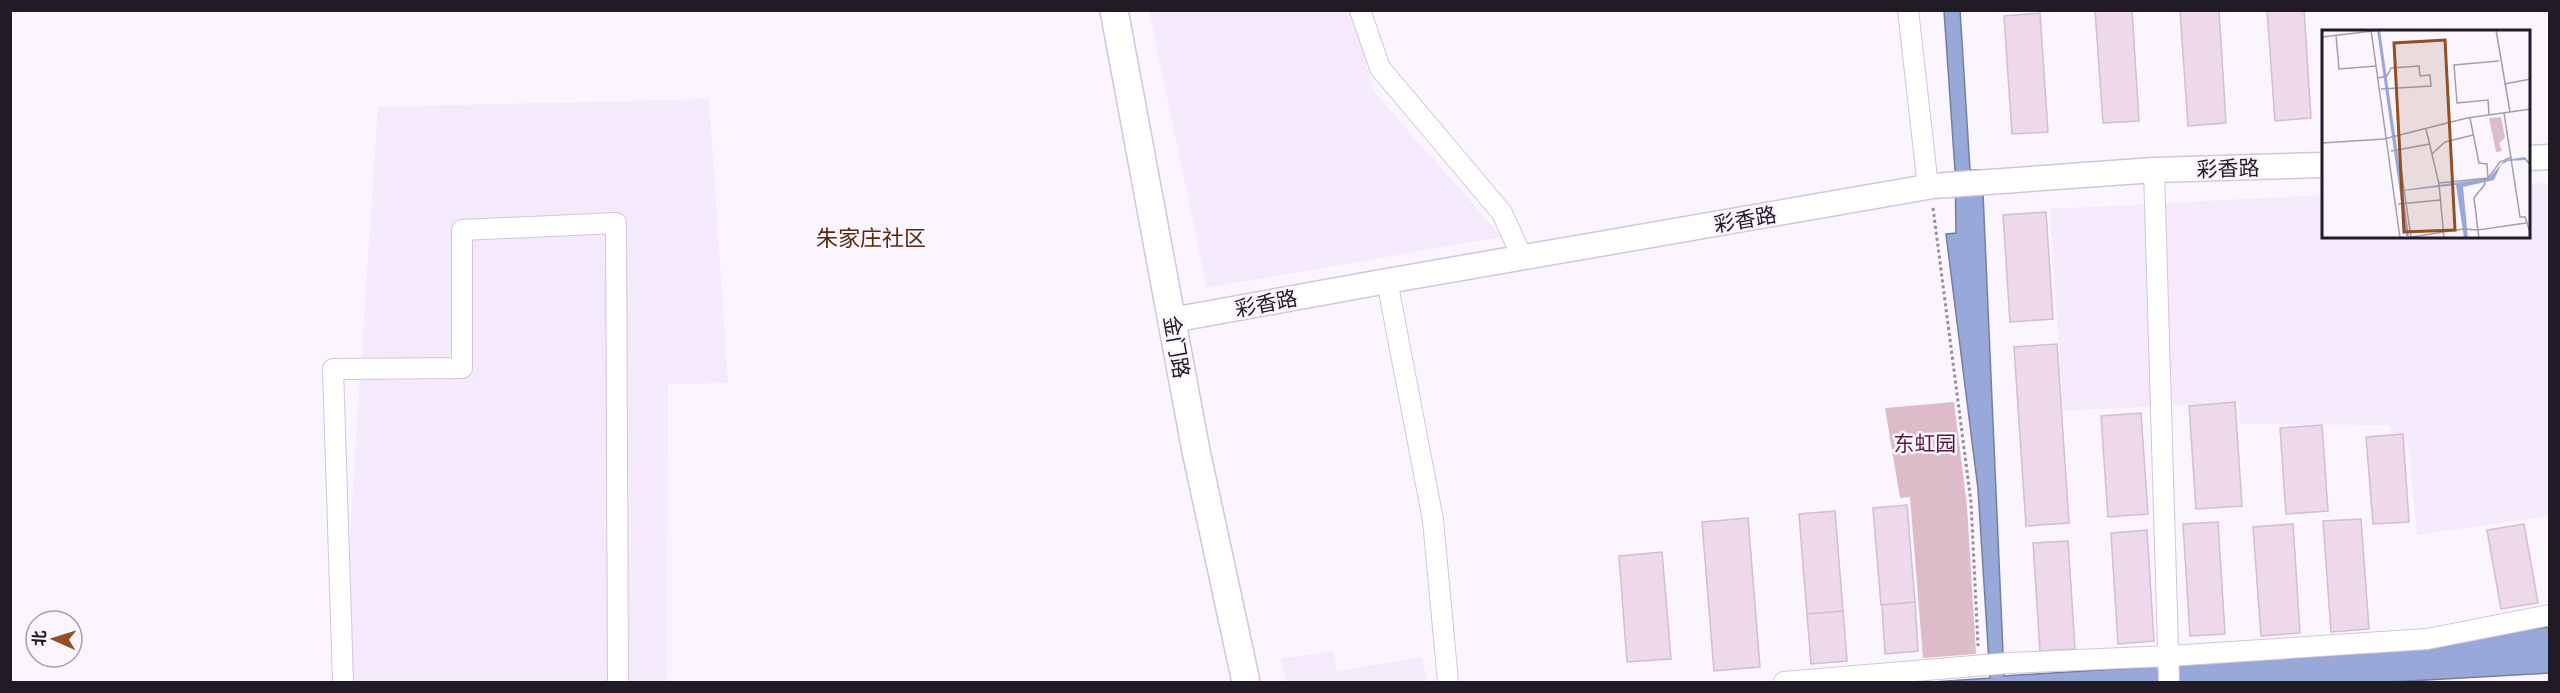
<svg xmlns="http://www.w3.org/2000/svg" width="2560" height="693" font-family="Mulish,'Noto Sans SC',sans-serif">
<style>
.built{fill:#f4eafc}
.green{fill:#debbc9}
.water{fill:#97a8d9;stroke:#737ea3;stroke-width:1.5}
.building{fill:#eed8eb;stroke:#d3bdd0;stroke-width:1.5}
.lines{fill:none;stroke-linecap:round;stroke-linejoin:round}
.minor-casing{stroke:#d2c5dc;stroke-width:22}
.tertiary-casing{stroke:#d2c5dc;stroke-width:27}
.secondary-casing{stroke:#d2c5dc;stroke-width:30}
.path{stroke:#948f98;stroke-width:3;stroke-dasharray:3 3;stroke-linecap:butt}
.minor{stroke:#fff;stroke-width:20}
.tertiary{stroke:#fff;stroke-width:24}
.secondary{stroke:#fff;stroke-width:27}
.labels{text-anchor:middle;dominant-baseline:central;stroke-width:5;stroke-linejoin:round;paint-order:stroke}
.street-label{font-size:21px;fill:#201b24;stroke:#faf5fe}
.park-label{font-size:21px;fill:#59173b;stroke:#faf5fe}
.neighbourhood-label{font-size:22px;fill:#572909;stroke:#faf5fe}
.inset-road{fill:none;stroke:#a39ea7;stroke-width:1.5}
.view{fill:#934e22;fill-opacity:0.15;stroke:#934e22;stroke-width:3}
.inset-edge{fill:none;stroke:#201b24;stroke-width:3}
</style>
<rect width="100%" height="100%" fill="#faf5fe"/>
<path class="built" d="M 1149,11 L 1351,11 L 1374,92 L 1502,237 L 1207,288 Z
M 709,99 L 728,383 L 668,384 L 667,682 L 340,682 L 378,107 Z
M 2541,183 L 2549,184 L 2549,516 L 2417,535 L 2408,442 L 2395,439 L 2390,425 L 2240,424 L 2239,402 L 2063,411 L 2050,209 L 2323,195 L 2323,237 L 2528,237 L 2529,184 Z
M 1334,651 L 1337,671 L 1422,657 L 1427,682 L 1286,682 L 1281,659 Z"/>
<path class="green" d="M 1954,402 L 1967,506 L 1976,654 L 1923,658 L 1910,497 L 1900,498 L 1885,408 Z"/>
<path class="water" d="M 1960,10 L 1970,170 L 1982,170 L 2004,676 L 2370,653 L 2404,643 L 2549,627 L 2550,673 L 2391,682 L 1933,682 L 1990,678 L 1978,489 L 1946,234 L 1956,233 L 1955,170 L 1944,11 Z"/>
<path class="building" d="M 2095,10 L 2132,10 L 2139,121 L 2103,123 Z
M 2180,10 L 2219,10 L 2226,123 L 2188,126 Z
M 2267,10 L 2304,10 L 2311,118 L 2275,121 Z
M 2040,13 L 2048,132 L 2012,134 L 2004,16 Z
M 2046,212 L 2053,319 L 2010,322 L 2003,215 Z
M 2057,344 L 2069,523 L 2026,526 L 2014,347 Z
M 2235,402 L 2242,506 L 2196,509 L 2189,406 Z
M 2141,413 L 2148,514 L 2108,517 L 2101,416 Z
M 2322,425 L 2328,511 L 2286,514 L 2280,428 Z
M 2403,434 L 2409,522 L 2373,524 L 2366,437 Z
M 1907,505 L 1915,602 L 1881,605 L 1873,508 Z
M 1835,511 L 1843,611 L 1807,614 L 1799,514 Z
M 1748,518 L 1760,667 L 1714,671 L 1702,522 Z
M 2361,519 L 2369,629 L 2331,632 L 2323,521 Z
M 2218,522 L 2225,634 L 2190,636 L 2183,524 Z
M 2293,524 L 2300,633 L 2261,636 L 2253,527 Z
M 2524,524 L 2538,603 L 2501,609 L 2487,530 Z
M 2147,530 L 2154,641 L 2118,644 L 2111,533 Z
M 2068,541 L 2075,649 L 2040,651 L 2033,543 Z
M 1662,552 L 1671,659 L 1627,662 L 1619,556 Z
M 1915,602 L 1918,651 L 1885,654 L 1882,605 Z
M 1843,611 L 1847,661 L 1811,664 L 1807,614 Z"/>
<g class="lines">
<g class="minor-casing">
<path id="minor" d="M 1360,10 L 1380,68 L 1502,213 L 1522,257
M 1908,10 L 1928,187
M 2154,170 L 2169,682
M 1387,281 L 1433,520 L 1448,682
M 343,682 L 333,369 L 462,368 L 462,230 L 616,223 L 618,682
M 1784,682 L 2009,663 L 2169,656 L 2427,639 L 2550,615"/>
</g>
<g class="tertiary-casing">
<path id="tertiary" d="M 2528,158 L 2550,157
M 1172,320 L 1387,281 L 1933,186 L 2154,170 L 2323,165"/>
</g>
<g class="secondary-casing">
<path id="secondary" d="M 1114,10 L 1196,451 L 1246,682"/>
</g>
<path class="path" d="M 1933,208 L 1971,502 L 1978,646"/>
<use href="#minor" class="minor"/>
<use href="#tertiary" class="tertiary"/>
<use href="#secondary" class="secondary"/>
</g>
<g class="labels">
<g class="street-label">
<text transform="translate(2228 168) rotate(-2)">彩香路</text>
<text transform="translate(1745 219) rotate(-10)">彩香路</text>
<text transform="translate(1266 303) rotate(-11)">彩香路</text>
<text transform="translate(1177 347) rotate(80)">金门路</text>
</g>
<g class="park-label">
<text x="1925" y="443">东虹园</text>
</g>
<g class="neighbourhood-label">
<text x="871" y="238">朱家庄社区</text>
</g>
</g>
<g transform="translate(2322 30)">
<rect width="208" height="208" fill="#faf5fe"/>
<path d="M 179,87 L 183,108 L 177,113 L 180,121 L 174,122 L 167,88 Z" fill="#debbc9"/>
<path d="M 55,0 L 58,0 L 81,160 L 167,148 L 183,130 L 203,127 L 208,133 L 208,136 L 203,130 L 186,131 L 179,135 L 172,150 L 141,157 L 146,208 L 142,208 L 134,155 L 81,161 L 87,206 L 84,206 Z" fill="#97a8d9"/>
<path class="inset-road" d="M 49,0 L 78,208M 174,0 L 188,82M 14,5 L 17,39 L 54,36M 0,7 L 59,0M 56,48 L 65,46 L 69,38 L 97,36 L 98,46 L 108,45 L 109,56 L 59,59M 182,54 L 209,49M 182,83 L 198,187 L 203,187 L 209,205M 167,85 L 166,70 L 135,73 L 132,35 L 177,31M 148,88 L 157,133 L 165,134 L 166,148M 104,99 L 117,154 L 122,208M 0,113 L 62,109 L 145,88 L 209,79M 69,121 L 108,114M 110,124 L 123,112 L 151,105M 78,132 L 89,207M 162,149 L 163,154 L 152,168 L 156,200 L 204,193M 117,153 L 166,148 L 178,132 L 190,127M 76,174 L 119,170M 83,208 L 141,199 L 156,200 L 157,208"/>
<path class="view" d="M 123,10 L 133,200 L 82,202 L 72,13 Z"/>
<rect width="208" height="208" class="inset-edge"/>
</g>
<rect width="2560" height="693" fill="none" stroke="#201b24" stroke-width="24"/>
<g transform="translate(54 639) rotate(273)"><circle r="28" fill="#faf5fe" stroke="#a39ea7" stroke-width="1.5"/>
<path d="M0-4.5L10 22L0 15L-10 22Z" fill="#934e22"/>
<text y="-9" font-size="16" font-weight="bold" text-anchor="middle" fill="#201b24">北</text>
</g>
</svg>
